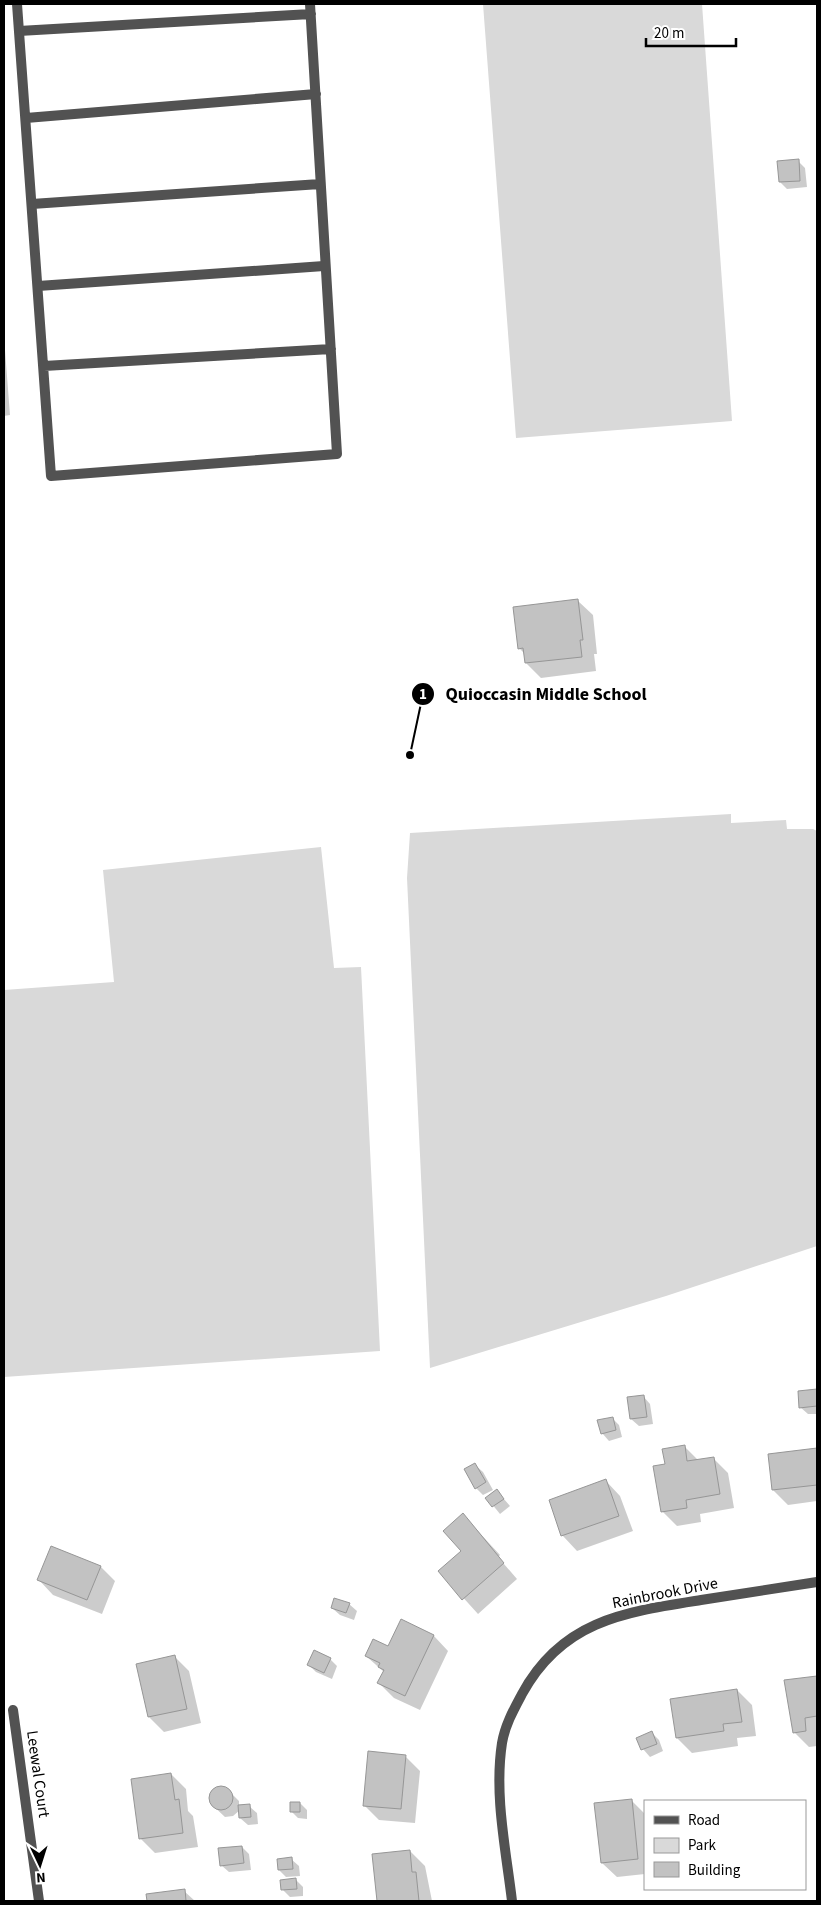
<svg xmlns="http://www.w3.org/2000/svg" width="821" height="1905" font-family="'Source Sans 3',sans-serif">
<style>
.green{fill:#d9d9d9}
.shadow{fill:#0003}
.building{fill:#c2c2c2;stroke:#969696}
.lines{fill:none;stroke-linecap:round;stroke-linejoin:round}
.service{stroke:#525252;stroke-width:10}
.minor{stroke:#525252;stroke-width:10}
.labels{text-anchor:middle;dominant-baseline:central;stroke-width:4.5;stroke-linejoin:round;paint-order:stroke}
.street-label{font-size:16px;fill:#000;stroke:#fff}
.leader{fill:none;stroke:#000;stroke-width:2}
.callout-dot{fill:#000;stroke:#fff;stroke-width:2}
.mark-label{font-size:15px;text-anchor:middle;font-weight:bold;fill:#fff}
.callout-label{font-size:18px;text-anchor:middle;font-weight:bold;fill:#000;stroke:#fff;stroke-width:4.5;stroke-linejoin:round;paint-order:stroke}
</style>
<rect width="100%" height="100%" fill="#fff"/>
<path class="green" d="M 483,4 L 702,4 L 732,421 L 516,438 Z
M 731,814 L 731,823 L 786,820 L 787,829 L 813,829 L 817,831 L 817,1246 L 666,1296 L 430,1368 L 407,878 L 410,833 Z
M 321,847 L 334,968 L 361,967 L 380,1351 L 4,1377 L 4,990 L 114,982 L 103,870 Z"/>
<path class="shadow" d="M 798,161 L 805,168 L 807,187 L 787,189 L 780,182 Z
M 4,337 L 10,415 L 4,416 Z
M 578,601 L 593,615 L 597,654 L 594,654 L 596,671 L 541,678 L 526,663 L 525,654 L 519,648 Z
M 817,1390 L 817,1414 L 808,1414 L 800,1407 L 799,1392 Z
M 643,1396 L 650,1404 L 653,1424 L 639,1426 L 631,1419 L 629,1398 Z
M 612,1418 L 619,1425 L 622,1437 L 609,1441 L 602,1433 Z
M 684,1446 L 698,1460 L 713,1458 L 728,1473 L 734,1508 L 700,1514 L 701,1522 L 677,1526 L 662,1511 L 667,1465 Z
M 817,1450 L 817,1501 L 788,1505 L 773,1490 L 770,1455 Z
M 475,1465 L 483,1472 L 493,1490 L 483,1495 L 476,1488 Z
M 606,1481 L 620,1496 L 633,1531 L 577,1551 L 563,1536 L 550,1501 Z
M 497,1491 L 510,1506 L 500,1514 L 487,1498 Z
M 463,1515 L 500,1555 L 498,1557 L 517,1579 L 478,1614 L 440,1572 L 462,1552 Z
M 101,1567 L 115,1581 L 102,1614 L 53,1595 L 39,1580 Z
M 349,1604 L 357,1611 L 354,1620 L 340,1615 L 332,1608 Z
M 401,1621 L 434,1636 L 448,1651 L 420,1710 L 394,1698 L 379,1683 L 384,1672 L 366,1656 L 389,1647 Z
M 175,1657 L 189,1671 L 201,1723 L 164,1732 L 149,1717 Z
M 330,1659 L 337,1666 L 332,1679 L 316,1672 L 309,1665 Z
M 817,1677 L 817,1746 L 809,1747 L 794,1732 L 786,1681 Z
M 737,1690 L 752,1705 L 756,1736 L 737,1738 L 738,1746 L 692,1753 L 677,1738 Z
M 651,1732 L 659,1740 L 663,1751 L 650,1757 L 643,1749 Z
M 405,1756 L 420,1771 L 415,1823 L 379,1820 L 364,1805 Z
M 171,1774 L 186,1789 L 188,1811 L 193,1816 L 198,1847 L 155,1853 L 140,1838 Z
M 225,1787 L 239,1801 L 239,1806 L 249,1806 L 257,1813 L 258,1824 L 248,1825 L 240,1818 L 240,1810 L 233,1816 L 225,1817 L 210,1803 L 210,1794 L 216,1788 Z
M 631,1800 L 645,1814 L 645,1874 L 617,1877 L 602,1863 Z
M 300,1803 L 307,1810 L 307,1819 L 298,1818 L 291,1811 Z
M 242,1847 L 249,1854 L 251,1870 L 229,1872 L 221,1865 Z
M 410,1851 L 425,1866 L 432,1901 L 378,1901 L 374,1855 Z
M 291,1859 L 299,1866 L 300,1876 L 286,1877 L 279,1870 Z
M 295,1879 L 303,1887 L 303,1896 L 290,1897 L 283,1890 Z
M 184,1891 L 195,1901 L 148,1901 L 147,1895 Z"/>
<path class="building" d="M 799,159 L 800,181 L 779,182 L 777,161 Z
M 578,599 L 583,640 L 580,640 L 582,657 L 525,663 L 523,648 L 518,649 L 513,607 Z
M 817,1389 L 817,1406 L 799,1408 L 798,1391 Z
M 644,1395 L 647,1417 L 630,1419 L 627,1397 Z
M 613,1417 L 616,1430 L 601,1434 L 597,1420 Z
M 685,1445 L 687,1461 L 714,1457 L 720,1494 L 686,1500 L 687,1508 L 661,1512 L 653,1466 L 665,1464 L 662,1449 Z
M 817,1448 L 817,1485 L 772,1490 L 768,1454 Z
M 475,1463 L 486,1482 L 475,1489 L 464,1469 Z
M 606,1479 L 619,1516 L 561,1536 L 549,1500 Z
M 497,1489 L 504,1499 L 492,1507 L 485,1498 Z
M 463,1513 L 504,1563 L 462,1600 L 438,1571 L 461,1551 L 443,1531 Z
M 51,1546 L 101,1566 L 87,1600 L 37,1580 Z
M 334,1598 L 350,1603 L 346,1613 L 331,1608 Z
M 401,1619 L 434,1635 L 405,1696 L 377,1683 L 384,1670 L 378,1667 L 380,1663 L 365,1656 L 373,1639 L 388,1646 Z
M 314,1650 L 331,1658 L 324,1673 L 307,1665 Z
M 175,1655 L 187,1709 L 148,1717 L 136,1664 Z
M 817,1676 L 817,1716 L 805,1718 L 806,1731 L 793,1733 L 784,1680 Z
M 737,1689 L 742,1722 L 723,1724 L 724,1731 L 676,1738 L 670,1699 Z
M 652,1731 L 657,1744 L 641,1750 L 636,1738 Z
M 368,1751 L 406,1755 L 401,1809 L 363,1806 Z
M 171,1773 L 175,1800 L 179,1799 L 183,1833 L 139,1839 L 131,1779 Z
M209 1798a12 12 0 1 1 24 0a12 12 0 1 1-24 0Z
M 632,1799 L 638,1859 L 601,1863 L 594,1803 Z
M 290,1802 L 300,1802 L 300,1812 L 290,1812 Z
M 250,1804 L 251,1817 L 239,1818 L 238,1805 Z
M 242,1846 L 244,1863 L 220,1866 L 218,1848 Z
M 410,1850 L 412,1872 L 416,1872 L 419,1901 L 377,1901 L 372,1854 Z
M 292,1857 L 293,1869 L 278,1870 L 277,1859 Z
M 296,1878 L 297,1889 L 281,1890 L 280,1880 Z
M 185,1889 L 186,1901 L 147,1901 L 146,1894 Z"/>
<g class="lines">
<path class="service" d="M 17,4 L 51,476 L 337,454 L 310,4
M 19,31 L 311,14
M 26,118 L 316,94
M 32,204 L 320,184
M 38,286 L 324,266
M 44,366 L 331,349"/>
<path class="minor" d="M 13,1710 L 39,1901
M 512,1901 C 506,1850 494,1795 502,1743 C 505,1725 514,1709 522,1694 C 562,1620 625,1612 701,1600 C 740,1594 779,1588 817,1582"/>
</g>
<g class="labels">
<g class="street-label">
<text transform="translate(665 1593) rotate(-11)">Rainbrook Drive</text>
<text transform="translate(38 1774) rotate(82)">Leewal Court</text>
</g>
</g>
<path class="leader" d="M410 755L423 694"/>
<g class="callout-dot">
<circle cx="410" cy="755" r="5"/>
<circle cx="423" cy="694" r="12"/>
</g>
<g class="mark-label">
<text x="423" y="699">1</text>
</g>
<g class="callout-label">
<text x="546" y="700">Quioccasin Middle School</text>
</g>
<rect width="821" height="1905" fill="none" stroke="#000000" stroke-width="10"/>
<rect x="644" y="1800" width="162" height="90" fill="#ffffff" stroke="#999999"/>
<rect x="654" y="1816" width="25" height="8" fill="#525252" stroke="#999999"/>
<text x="688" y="1825" font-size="15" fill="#000000">Road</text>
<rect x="654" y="1838" width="25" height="15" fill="#d9d9d9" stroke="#999999"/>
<text x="688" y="1850" font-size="15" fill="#000000">Park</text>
<rect x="654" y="1862" width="25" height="15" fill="#c2c2c2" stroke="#999999"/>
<text x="688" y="1875" font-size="15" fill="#000000">Building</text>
<g transform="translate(40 1865) rotate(176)" stroke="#ffffff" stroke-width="4" paint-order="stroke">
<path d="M0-4L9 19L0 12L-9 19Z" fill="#000000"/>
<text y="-8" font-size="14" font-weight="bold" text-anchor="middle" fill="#000000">N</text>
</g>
<path d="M646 38v8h90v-8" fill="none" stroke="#000000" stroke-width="2.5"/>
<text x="654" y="38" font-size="15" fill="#000000" stroke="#ffffff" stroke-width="4" paint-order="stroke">20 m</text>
</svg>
